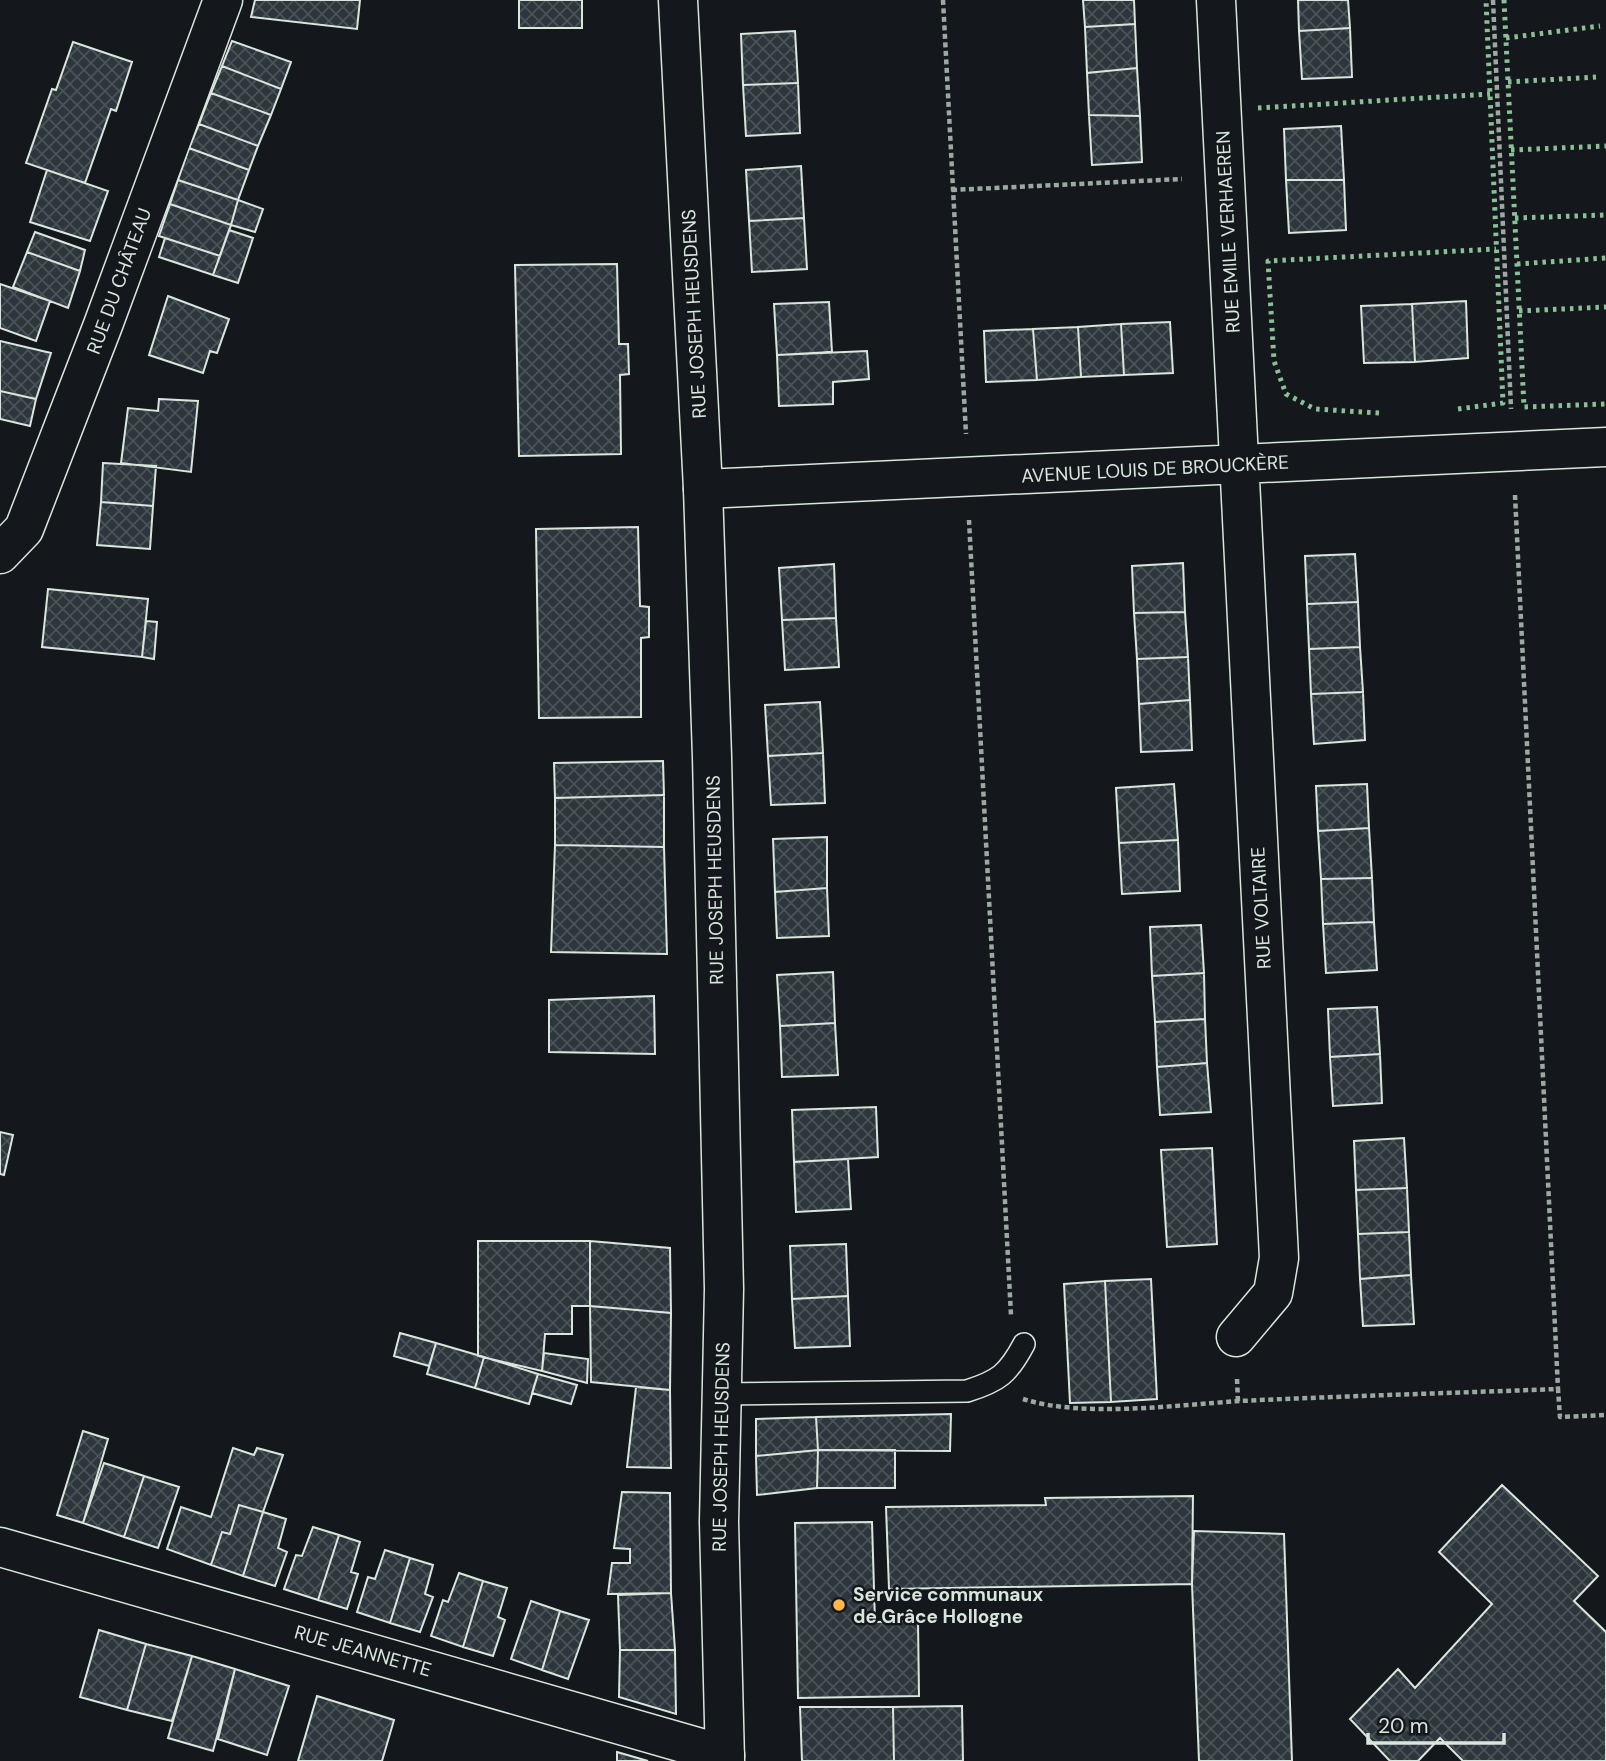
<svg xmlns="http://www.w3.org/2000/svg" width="1606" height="1761" font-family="'DM Sans',sans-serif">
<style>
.building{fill:url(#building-cross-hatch);stroke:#d8e6dc;stroke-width:2}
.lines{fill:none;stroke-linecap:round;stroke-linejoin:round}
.service-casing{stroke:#d8e6dc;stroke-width:24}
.minor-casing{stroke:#d8e6dc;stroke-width:41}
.tertiary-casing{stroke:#d8e6dc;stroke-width:41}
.path{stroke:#9da8a2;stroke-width:4.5;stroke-dasharray:5 3.5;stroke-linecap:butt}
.service{stroke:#14181c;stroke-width:21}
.minor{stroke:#14181c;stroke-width:38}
.tertiary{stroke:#14181c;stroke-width:38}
.hedge{stroke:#8ac095;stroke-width:5;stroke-dasharray:3.5 5;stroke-linecap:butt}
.poi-dot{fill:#ffb74d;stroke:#14181c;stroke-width:2.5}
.labels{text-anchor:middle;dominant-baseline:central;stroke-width:5;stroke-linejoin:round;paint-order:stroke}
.street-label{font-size:19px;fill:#d8e6dc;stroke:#14181c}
.poi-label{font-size:19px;font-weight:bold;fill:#d8e6dc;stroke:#14181c;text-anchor:start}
</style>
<defs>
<pattern id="building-cross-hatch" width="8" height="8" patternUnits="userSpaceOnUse" patternTransform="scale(1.75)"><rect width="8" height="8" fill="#2c363c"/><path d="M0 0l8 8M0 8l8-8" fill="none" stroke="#4a5358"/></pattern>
</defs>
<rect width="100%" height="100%" fill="#14181c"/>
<path class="building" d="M 255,0 L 360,0 L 357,29 L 251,17 Z
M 519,0 L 582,0 L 582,28 L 519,28 Z
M 1083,0 L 1134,0 L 1135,24 L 1085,27 Z
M 1298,0 L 1348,0 L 1350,28 L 1299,31 Z
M 1135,24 L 1137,68 L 1087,73 L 1085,27 Z
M 1350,28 L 1352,77 L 1302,79 L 1299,31 Z
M 795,31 L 798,83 L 743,85 L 741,34 Z
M 232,41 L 291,62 L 281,89 L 222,66 Z
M 73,42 L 132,62 L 116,111 L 111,109 L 85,183 L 26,163 L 52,89 L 56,90 Z
M 222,66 L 281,89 L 271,115 L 211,93 Z
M 1137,68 L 1140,116 L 1089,115 L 1087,73 Z
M 798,83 L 800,133 L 746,136 L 743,85 Z
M 211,93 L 271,115 L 258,146 L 199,124 Z
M 1089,115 L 1140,116 L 1142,162 L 1092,165 Z
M 199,124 L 258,146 L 249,170 L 189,148 Z
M 1341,126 L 1344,180 L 1286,180 L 1284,129 Z
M 189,148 L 249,170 L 238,200 L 178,180 Z
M 801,166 L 804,218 L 749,221 L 746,170 Z
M 47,170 L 108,191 L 90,241 L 30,222 Z
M 178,180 L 238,200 L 231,225 L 170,204 Z
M 1286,180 L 1344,180 L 1346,230 L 1289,233 Z
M 238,200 L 263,209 L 255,232 L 231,225 Z
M 170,204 L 231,225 L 220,256 L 159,236 Z
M 804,218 L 807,269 L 752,272 L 749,221 Z
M 229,230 L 253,238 L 238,283 L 213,275 Z
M 35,232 L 85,250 L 80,271 L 27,252 Z
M 165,238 L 220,256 L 213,275 L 159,257 Z
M 27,252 L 80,271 L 68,308 L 13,287 Z
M 617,264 L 619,344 L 628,344 L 629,374 L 620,375 L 621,454 L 519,456 L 515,265 Z
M 0,284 L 50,301 L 36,341 L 0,328 Z
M 168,296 L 229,319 L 217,353 L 210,351 L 203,373 L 149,355 Z
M 1466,301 L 1468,358 L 1415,362 L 1412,304 Z
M 829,302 L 832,352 L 777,355 L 774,304 Z
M 1412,304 L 1415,362 L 1364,363 L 1361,306 Z
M 1170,322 L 1173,373 L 1124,375 L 1121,324 Z
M 1121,324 L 1124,375 L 1081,377 L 1078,327 Z
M 1078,327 L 1081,377 L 1037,380 L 1033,329 Z
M 1033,329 L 1037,380 L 986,382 L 984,331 Z
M 0,341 L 51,353 L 36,399 L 0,391 Z
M 867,351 L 869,379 L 833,382 L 833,404 L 779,406 L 777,355 Z
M 0,391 L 36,399 L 30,426 L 0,419 Z
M 159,399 L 198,401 L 191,472 L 121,463 L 128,408 L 158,411 Z
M 103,463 L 156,466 L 153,506 L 101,502 Z
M 101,502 L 153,506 L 150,549 L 97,545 Z
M 638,527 L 640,606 L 649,607 L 649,637 L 641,638 L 641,717 L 539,718 L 536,529 Z
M 1355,554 L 1358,602 L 1307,604 L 1305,556 Z
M 1183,563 L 1185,612 L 1134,613 L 1132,566 Z
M 834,564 L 836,618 L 782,620 L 779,568 Z
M 48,589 L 148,599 L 142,657 L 42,647 Z
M 1358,602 L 1360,647 L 1309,649 L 1307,604 Z
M 1185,612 L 1188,657 L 1137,659 L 1134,613 Z
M 836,618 L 839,667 L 785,670 L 782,620 Z
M 146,621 L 157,622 L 154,659 L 142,657 Z
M 1360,647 L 1363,692 L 1311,694 L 1309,649 Z
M 1188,657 L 1190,700 L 1139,704 L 1137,659 Z
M 1363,692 L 1365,740 L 1314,744 L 1311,694 Z
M 1190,700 L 1192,750 L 1141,752 L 1139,704 Z
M 820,702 L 823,753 L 768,756 L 765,705 Z
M 823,753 L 825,803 L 771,805 L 768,756 Z
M 663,761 L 664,795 L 555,798 L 554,763 Z
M 1174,784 L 1178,840 L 1119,843 L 1116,788 Z
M 1367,784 L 1369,828 L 1318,831 L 1316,786 Z
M 664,795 L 664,847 L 555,845 L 555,798 Z
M 1369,828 L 1372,878 L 1321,879 L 1318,831 Z
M 827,837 L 827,888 L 775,892 L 773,839 Z
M 1178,840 L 1180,891 L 1122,894 L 1119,843 Z
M 555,845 L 664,847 L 667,954 L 551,952 Z
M 1372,878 L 1374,922 L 1323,924 L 1321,879 Z
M 827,888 L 829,936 L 777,938 L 775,892 Z
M 1374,922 L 1377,970 L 1326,973 L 1323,924 Z
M 1201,925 L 1204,973 L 1152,976 L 1150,927 Z
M 833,972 L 835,1023 L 780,1026 L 777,975 Z
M 1204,973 L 1205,1019 L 1155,1022 L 1152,976 Z
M 654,996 L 655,1054 L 549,1052 L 549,1000 Z
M 1377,1007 L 1380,1054 L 1330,1057 L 1328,1009 Z
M 1205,1019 L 1207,1063 L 1157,1067 L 1155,1022 Z
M 835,1023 L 838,1075 L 782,1077 L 780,1026 Z
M 1380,1054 L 1382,1103 L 1333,1106 L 1330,1057 Z
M 1207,1063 L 1211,1112 L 1160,1115 L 1157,1067 Z
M 876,1107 L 878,1157 L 794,1162 L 792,1110 Z
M 0,1132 L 13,1135 L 4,1175 L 0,1174 Z
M 1404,1138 L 1407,1188 L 1356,1190 L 1354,1141 Z
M 1212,1148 L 1217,1244 L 1167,1247 L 1161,1150 Z
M 848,1159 L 851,1209 L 796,1212 L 794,1162 Z
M 1407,1188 L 1409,1232 L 1358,1234 L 1356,1190 Z
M 1409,1232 L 1411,1275 L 1360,1279 L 1358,1234 Z
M 478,1241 L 590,1241 L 590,1306 L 572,1306 L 572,1334 L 545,1334 L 542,1371 L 478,1356 Z
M 590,1241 L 670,1248 L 671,1313 L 590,1306 Z
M 846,1244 L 848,1296 L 792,1299 L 790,1246 Z
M 1411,1275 L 1414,1324 L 1363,1326 L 1360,1279 Z
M 1151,1279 L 1157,1399 L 1111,1402 L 1105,1281 Z
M 1105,1281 L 1111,1402 L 1070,1403 L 1064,1284 Z
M 848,1296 L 850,1346 L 795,1348 L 792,1299 Z
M 590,1306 L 671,1313 L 670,1390 L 591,1382 Z
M 400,1333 L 436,1343 L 429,1366 L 394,1356 Z
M 436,1343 L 484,1357 L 475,1388 L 427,1374 Z
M 544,1353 L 588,1359 L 587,1383 L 542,1371 Z
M 484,1357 L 538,1374 L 529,1404 L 475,1388 Z
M 538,1374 L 577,1385 L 571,1404 L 532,1393 Z
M 636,1387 L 670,1390 L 671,1468 L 627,1467 Z
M 951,1414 L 950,1451 L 818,1450 L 816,1417 Z
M 816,1417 L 818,1450 L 756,1456 L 756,1419 Z
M 83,1431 L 108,1439 L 83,1523 L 57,1515 Z
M 233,1448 L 254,1455 L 257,1448 L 283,1455 L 263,1512 L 239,1505 L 230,1534 L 222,1532 L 211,1565 L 167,1549 L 181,1507 L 211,1517 Z
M 818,1450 L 817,1488 L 757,1495 L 756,1456 Z
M 818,1450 L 895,1450 L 895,1488 L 817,1488 Z
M 104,1463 L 144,1476 L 124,1537 L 83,1523 Z
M 144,1476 L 179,1487 L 158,1548 L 124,1537 Z
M 1502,1485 L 1598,1576 L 1574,1601 L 1606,1632 L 1606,1761 L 1463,1761 L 1440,1738 L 1418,1761 L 1390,1761 L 1350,1719 L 1398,1669 L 1415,1688 L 1492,1604 L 1439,1552 Z
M 622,1492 L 670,1493 L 671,1593 L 608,1594 L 612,1563 L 630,1563 L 630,1549 L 614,1548 Z
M 1193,1496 L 1192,1584 L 889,1589 L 886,1507 L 1046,1505 L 1045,1498 Z
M 239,1505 L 263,1512 L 243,1576 L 211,1565 L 222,1532 L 230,1534 Z
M 263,1512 L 286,1519 L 278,1548 L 287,1552 L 275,1586 L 243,1576 Z
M 872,1522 L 875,1622 L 918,1621 L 919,1696 L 798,1698 L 795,1523 Z
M 313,1527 L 339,1535 L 318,1600 L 284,1589 L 296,1555 L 302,1556 Z
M 1194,1531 L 1284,1534 L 1292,1761 L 1199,1761 L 1192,1584 Z
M 339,1535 L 360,1542 L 351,1572 L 358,1574 L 347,1609 L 318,1600 Z
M 385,1550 L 410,1558 L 390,1623 L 357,1612 L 368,1577 L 375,1579 Z
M 410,1558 L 433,1565 L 425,1594 L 433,1597 L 420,1632 L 390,1623 Z
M 459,1573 L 483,1581 L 463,1647 L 431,1636 L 443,1600 L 448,1602 Z
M 483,1581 L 507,1588 L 498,1617 L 505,1620 L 493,1656 L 463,1647 Z
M 671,1593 L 675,1650 L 620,1650 L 618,1595 Z
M 531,1601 L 560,1611 L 542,1670 L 511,1659 Z
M 560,1611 L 589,1620 L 568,1679 L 542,1670 Z
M 99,1630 L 146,1644 L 127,1710 L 80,1697 Z
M 146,1644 L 192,1656 L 172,1721 L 127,1710 Z
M 620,1650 L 675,1650 L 676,1714 L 619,1697 Z
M 192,1656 L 235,1669 L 213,1751 L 168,1738 Z
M 235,1669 L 289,1686 L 267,1755 L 218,1739 Z
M 317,1696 L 394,1720 L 382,1761 L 298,1761 Z
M 962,1706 L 963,1761 L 894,1761 L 893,1707 Z
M 800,1707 L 893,1707 L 894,1761 L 802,1761 Z
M 617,1752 L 648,1761 L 617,1761 Z"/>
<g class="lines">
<g class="service-casing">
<path id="service" d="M 721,1394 L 967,1391 C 999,1381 1008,1374 1024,1344"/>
</g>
<g class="minor-casing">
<path id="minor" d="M 1216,0 L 1279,1258 L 1273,1293 L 1236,1337
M 703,489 L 1606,447
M 0,554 L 24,529 L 103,325 L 223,0
M 0,1547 L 725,1755"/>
</g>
<g class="tertiary-casing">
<path id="tertiary" d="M 678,0 L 703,489 L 712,757 L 724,1289 L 719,1522 L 725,1761"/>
</g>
<path class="path" d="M 943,0 L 966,434
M 1493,0 L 1511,409
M 952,190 L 1182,179
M 1515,495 L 1558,1389
M 969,520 L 1011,1315
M 1237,1379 L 1238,1402
M 1023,1399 C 1083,1418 1176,1405 1240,1401 C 1346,1396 1452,1393 1558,1389 L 1560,1417 L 1606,1415"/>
<use href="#service" class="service"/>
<use href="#minor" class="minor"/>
<use href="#tertiary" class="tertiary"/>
<path class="hedge" d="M 1504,0 L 1524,407 L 1606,404
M 1506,38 L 1600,26
M 1508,82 L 1596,77
M 1258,108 L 1490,94
M 1511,150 L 1606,146
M 1515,218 L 1606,215
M 1517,264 L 1606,258
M 1519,311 L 1606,307
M 1458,409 L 1503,403 L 1486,0
M 1379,413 L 1315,409 L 1286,394 L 1274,361 L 1268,261 L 1496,249"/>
</g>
<circle class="poi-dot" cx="839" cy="1605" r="7"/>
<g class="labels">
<g class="street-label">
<text transform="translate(1228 232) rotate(-93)">RUE EMILE VERHAEREN</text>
<text transform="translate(119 281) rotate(-70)">RUE DU CHÂTEAU</text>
<text transform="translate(694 314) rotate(-93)">RUE JOSEPH HEUSDENS</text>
<text transform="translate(1155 469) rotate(-3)">AVENUE LOUIS DE BROUCKÈRE</text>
<text transform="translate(715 880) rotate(-91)">RUE JOSEPH HEUSDENS</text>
<text transform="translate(1261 908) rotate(-93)">RUE VOLTAIRE</text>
<text transform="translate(721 1447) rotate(-89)">RUE JOSEPH HEUSDENS</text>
<text transform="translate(363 1651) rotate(16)">RUE JEANNETTE</text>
</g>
<g class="poi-label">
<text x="853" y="1594">Service communaux<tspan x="853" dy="22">de Grâce Hollogne</tspan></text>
</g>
</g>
<path d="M1368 1733v10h136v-10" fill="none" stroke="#d8e6dc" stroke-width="3.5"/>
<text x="1378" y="1733" font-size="21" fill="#d8e6dc" stroke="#14181c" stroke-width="5" paint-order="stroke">20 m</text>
</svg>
